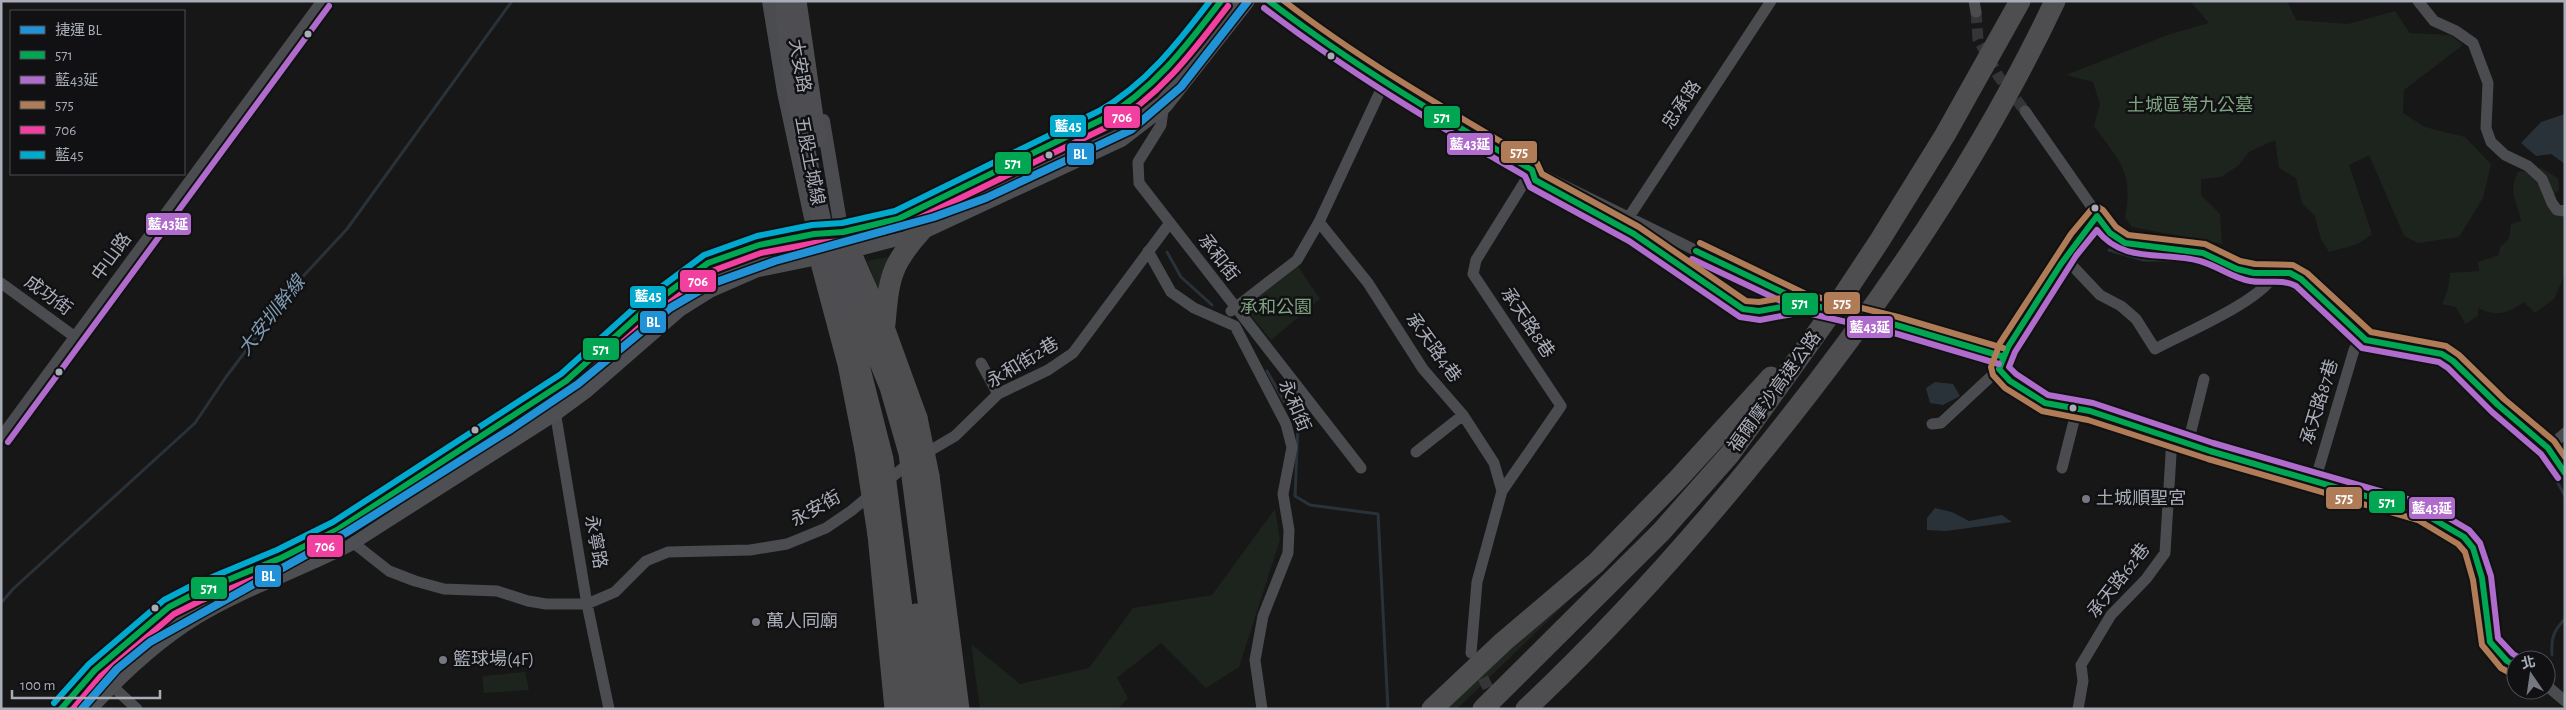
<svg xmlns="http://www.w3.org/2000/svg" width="2566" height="710" font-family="'Alegreya Sans','Noto Sans TC',sans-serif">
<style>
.green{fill:#1d241e}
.water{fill:#2a3239}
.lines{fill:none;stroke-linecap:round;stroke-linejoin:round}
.stream{stroke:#2a3239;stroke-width:3}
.minor-tunnel{stroke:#343537;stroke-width:11;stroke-dasharray:11 5.5;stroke-linecap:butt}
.minor{stroke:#4b4c50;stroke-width:11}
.tertiary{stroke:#4b4c50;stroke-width:14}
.primary{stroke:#4d4f52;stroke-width:19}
.motorway{stroke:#4e4e51;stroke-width:21}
.trunk-bridge{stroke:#4e4e52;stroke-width:19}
.motorway-bridge{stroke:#4e4e51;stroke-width:21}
.bus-1-casing{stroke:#111113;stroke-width:10}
.bus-2-casing{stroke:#111113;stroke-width:10}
.bus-3-casing{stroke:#111113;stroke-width:10}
.bus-4-casing{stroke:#111113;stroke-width:10}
.bus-5-casing{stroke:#111113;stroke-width:10}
.bus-1{stroke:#00a651;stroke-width:6}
.bus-2{stroke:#b06ccc;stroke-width:6}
.bus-3{stroke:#b07c57;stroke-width:6}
.bus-4{stroke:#f240a1;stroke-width:6}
.bus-5{stroke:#00a9ce;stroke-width:6}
.metro-1-casing{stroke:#111113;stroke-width:11}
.metro-1{stroke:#2092d5;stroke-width:8}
.bus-dot{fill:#a8adb8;stroke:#111113;stroke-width:2}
.poi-dot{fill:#757880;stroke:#111113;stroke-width:2}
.labels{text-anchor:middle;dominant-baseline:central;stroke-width:5;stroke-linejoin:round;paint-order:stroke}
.street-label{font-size:18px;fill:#a8adb8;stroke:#111113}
.park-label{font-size:18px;fill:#7fa381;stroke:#111113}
.poi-label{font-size:18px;fill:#a8adb8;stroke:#111113;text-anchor:start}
.water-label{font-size:19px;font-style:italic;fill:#7f9bb3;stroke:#111113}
.line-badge{stroke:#111113;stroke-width:2}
.badge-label{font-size:14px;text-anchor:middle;font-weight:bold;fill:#fff}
</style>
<rect width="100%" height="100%" fill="#171717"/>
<path class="green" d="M 2190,1 L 2287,1 L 2296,20 L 2348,24 L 2395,11 L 2410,33 L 2450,35 L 2463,45 L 2404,90 L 2403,113 L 2425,127 L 2465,137 L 2491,164 L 2483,198 L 2459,237 L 2418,243 L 2404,236 L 2369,155 L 2349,165 L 2372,234 L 2358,244 L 2329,252 L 2321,239 L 2315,216 L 2302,203 L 2296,178 L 2279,168 L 2275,140 L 2249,152 L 2238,166 L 2221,177 L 2201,179 L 2201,195 L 2220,214 L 2222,244 L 2132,227 L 2125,218 C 2134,172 2120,162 2094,126 L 2100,104 L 2093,82 L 2066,75 L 2170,34 L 2209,23 Z
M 2541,168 L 2558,178 L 2559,190 L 2549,199 L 2565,210 L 2565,274 L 2554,299 L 2535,313 L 2524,302 C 2507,314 2497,317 2478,308 L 2478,316 L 2465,324 L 2456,307 L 2442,304 L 2448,289 L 2450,273 L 2479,271 L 2478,262 L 2499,255 L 2500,247 L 2509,239 L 2511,224 L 2521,221 C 2518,201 2507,194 2518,172 Z
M 893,256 L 880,293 L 867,261 Z
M 1297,265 L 1320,299 L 1271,340 L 1244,307 Z
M 1275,509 L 1280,540 L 1239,667 L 1206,688 L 1161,643 L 1117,678 L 1128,698 L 1118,709 L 980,709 L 971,644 L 1020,684 L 1089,668 L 1133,608 L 1212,595 Z
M 1592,578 L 1457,709 L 1442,709 Z
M 525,672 L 529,690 L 484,693 L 482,676 Z"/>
<path class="water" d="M 2565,114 L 2565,164 L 2551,154 L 2536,156 L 2521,143 L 2541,122 Z
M 1935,382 L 1953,384 L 1960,396 L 1943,405 L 1930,403 L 1926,388 Z
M 1935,508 L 1952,512 L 1969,521 L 2002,515 L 2012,522 L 1946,531 L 1927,530 L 1927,518 Z"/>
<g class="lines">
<path class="stream" d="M 2109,250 L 2144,260 L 2177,260
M 1167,252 L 1181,277 L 1212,305
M 2219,271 L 2231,279 L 2262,284
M 2271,284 L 2288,285 L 2316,307 L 2355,344
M 2359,348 L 2371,353 L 2437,363 L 2445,367 L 2486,408 L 2548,465 L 2565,496
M 1267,371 L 1298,426 L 1295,496 L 1310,505 L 1378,514 L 1388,709
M 1,603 L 13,589 L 195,423 L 226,377 L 296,284 L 347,229 L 512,1
M 2552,655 C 2551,639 2553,631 2565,619"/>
<path class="minor-tunnel" d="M 1976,12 L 1978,39 L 1999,77 L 2025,111
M 1803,303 L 1896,325
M 1476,663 L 1495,703"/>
<path class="minor" d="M 1269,1 L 1308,31 L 1472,136 L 1532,170 L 1803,303
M 1974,1 L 1976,12
M 2418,1 L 2434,21 L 2456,31 L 2473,43 L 2488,83 L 2486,128 L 2491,142 L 2505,155 L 2528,166 L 2542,179 L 2552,203 L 2557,210 L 2565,211
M 1385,81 L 1319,222 L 1368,283 L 1423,369 L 1463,415 L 1494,463 L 1502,491 L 1477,582 L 1471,653
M 1164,104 L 1161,125 L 1138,162 L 1139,183 L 1361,468
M 2025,111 L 2110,233 C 2141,254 2168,245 2202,253 C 2219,257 2234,269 2252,273 C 2270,276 2284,270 2301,279 L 2366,340 L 2374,343 L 2442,354 L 2453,361 L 2498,405 L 2548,448 L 2565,473
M 1532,170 L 1535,180 L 1634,234 L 1743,309 L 1759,311 L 1802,303
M 2097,216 C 2069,246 2051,280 2030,315 C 2019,333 2003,348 1999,369 L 2010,381 L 2045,403 L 2090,411 L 2210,451 L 2421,512 L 2464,537 L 2473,548 L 2482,578 L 2490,642 L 2507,661 L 2516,666
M 1625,223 L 1771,1
M 1148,251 L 1171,292 L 1194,308 L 1235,326 L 1286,424 L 1292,447 L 1283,494 L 1289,530 L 1288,553 L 1263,616 L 1255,660 L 1262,709
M 2064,257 L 2100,295 L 2121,306 L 2136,319 L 2155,349 C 2184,333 2263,301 2276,272
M 1,283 L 75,337
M 1752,305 L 1760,304 L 1767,298 L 1765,289 L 1761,283
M 1231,311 L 1297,260 L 1319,222
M 1896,325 L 2001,356
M 981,363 L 998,394
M 557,406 L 555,411 L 587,604 L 609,709
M 1932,424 L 1941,423 L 1999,369
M 1,437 L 322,1
M 2188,443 L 2204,379
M 2548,448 L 2565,433
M 1416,452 L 1463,415
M 2062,468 L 2077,409
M 2315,481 L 2354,350 L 2362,336
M 1502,491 L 1561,406 L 1473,274 L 1476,260 L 1532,170
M 351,541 L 389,571 L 415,581 L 444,589 L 497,591 L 528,601 L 546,604 L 587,604 L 615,592 L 646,561 L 668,552 L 750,550 L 787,544 L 826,528 L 851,511 L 909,463 L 955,436 L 998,394 L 1048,370 L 1073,353 L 1169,224
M 95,670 L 137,709
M 2546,685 L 2565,701
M 2078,709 L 2083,681 L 2081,665 L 2111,615 L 2146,579 L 2165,553 L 2172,438"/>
<path class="tertiary" d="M 769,1 L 784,92 L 819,255
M 823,121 L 840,222 L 846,239"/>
<path class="primary" d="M 61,709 L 95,670 L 169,607 L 196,593 L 281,558 L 337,530 L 566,381 L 605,348 L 646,309 L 708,263 L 759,245 L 814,234 L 843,232 L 898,219 L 1103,119 C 1155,93 1186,46 1221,1
M 87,709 C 120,673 155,640 196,615 C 245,585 301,568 351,541 L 555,411 L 585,389 L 678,308 L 710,288 L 756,268 L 849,249 L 922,230 L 1120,138 L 1164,104 L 1245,1"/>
<path class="motorway" d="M 849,249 L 885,330 L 917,418
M 819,255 L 848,364 L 865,450
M 885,324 C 889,279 890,265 922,230
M 929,476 L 959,709
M 878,535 L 895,709
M 916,614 L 927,709
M 1432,709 L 1503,642 L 1596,563 L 1678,479 L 1771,377
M 1483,709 L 1661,532 L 1730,454 L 1839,302 L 1880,240 L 1945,135 L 2020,1
M 1526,709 C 1613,627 1692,539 1767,446 C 1878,309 1979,162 2055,1"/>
<path class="trunk-bridge" d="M 784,1 C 792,109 819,214 847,318
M 797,1 L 817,138
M 845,262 L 860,313"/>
<path class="motorway-bridge" d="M 860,313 L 890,387 L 909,453 L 942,709
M 847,318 L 883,459 L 915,709
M 917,418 L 929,476
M 865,450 L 878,535"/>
<g class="bus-1-casing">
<path id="bus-1" d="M 1269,1 C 1352,65 1442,118 1532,170 L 1535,180 L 1634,234 L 1743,309 L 1759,311 L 1803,303 L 1896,325 L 2001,356
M 1696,251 L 1807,304
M 2516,666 L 2507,661 L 2490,642 L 2482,578 L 2473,548 L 2464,537 L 2421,512 L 2210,451 L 2090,411 L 2045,403 L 2010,381 L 1999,369 L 2008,347 L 2061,264 L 2097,216 L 2110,233 L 2125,243 L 2203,253 L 2237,269 L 2254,273 L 2290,273 L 2301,279 L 2366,340 L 2442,354 L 2453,361 L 2498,405 L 2548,448 L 2565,473
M 61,709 L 95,670 L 169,607 L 196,593 L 281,558 L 337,530 L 566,381 L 646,309 L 708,263 L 759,245 L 814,234 L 843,232 L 898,219 L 1103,119 C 1153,90 1186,47 1221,1"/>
</g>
<g class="bus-2-casing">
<path id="bus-2" d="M 1264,8 C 1346,71 1435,124 1525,176 L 1530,187 L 1629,241 L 1740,317 L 1760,320 L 1803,312 L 1894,333 L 1999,364
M 1692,259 L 1804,312
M 8,442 L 329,6
M 2520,658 L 2513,654 L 2498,638 L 2491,576 L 2480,543 L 2469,530 L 2425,504 L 2213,443 L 2093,403 L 2048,395 L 2016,374 L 2009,367 L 2015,352 L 2076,256 L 2097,230 C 2123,264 2163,251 2200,261 C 2218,266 2232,278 2250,281 C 2266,284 2281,278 2296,286 L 2362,348 L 2439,362 L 2448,368 L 2492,412 L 2541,454 L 2558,478"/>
</g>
<g class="bus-3-casing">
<path id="bus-3" d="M 1284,1 C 1363,62 1451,112 1537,163 L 1542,174 L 1639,227 L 1746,301 L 1759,302 L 1805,294 L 1898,317 L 2003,348
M 1700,243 L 1810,296
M 2512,674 L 2501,668 L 2482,645 L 2473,580 L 2465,552 L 2458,544 L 2418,520 L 2208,459 L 2088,420 L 2042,411 L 2005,388 L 1993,375 L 1991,367 L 2000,343 L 2071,234 L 2091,210 L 2098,207 L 2103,210 L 2116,227 L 2128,235 L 2205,244 L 2240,261 L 2255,264 L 2293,265 L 2307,273 L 2371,332 L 2446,346 L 2459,355 L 2504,399 L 2554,441 L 2565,457"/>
</g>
<g class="bus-4-casing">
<path id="bus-4" d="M 73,709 L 101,676 L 174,614 L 200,601 L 285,566 L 342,537 L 571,388 L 652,316 L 712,271 L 761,253 L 815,243 L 844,241 L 901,227 L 1107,127 C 1159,97 1192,53 1228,6"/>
</g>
<g class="bus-5-casing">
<path id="bus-5" d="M 54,703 L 89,664 L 164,600 L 193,585 L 277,550 L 333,522 L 561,374 L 641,302 L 704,255 L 757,236 L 812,225 L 842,223 L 895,211 L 1099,111 C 1146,84 1177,44 1210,1"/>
</g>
<use href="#bus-1" class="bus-1"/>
<use href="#bus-2" class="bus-2"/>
<use href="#bus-3" class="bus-3"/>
<use href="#bus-4" class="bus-4"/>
<use href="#bus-5" class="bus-5"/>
<g class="metro-1-casing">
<path id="metro-1" d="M 82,709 L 117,669 L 150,642 L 347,532 L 511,429 L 578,384 L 670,308 L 711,284 L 775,261 L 934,217 L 986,198 L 1131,130 L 1181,87 L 1248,1"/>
</g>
<use href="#metro-1" class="metro-1"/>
</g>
<g class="bus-dot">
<circle cx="308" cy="34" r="4.5"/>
<circle cx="1331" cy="56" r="4.5"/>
<circle cx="1049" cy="155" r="4.5"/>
<circle cx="2095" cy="208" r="4.5"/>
<circle cx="59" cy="372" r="4.5"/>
<circle cx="2073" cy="408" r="4.5"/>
<circle cx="475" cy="430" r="4.5"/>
<circle cx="155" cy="608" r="4.5"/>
</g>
<g class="poi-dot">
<circle cx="2086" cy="499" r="5"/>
<circle cx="756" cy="622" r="5"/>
<circle cx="443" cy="660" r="5"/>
</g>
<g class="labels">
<g class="street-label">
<text transform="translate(799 66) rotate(80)">大安路</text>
<text transform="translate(1682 105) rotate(-56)">忠承路</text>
<text transform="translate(809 161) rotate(79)">五股土城線</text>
<text transform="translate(112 257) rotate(-54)">中山路</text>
<text transform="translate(1218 258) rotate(52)">承和街</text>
<text transform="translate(48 296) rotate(36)">成功街</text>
<text transform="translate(1527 323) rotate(56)">承天路8巷</text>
<text transform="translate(1433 348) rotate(54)">承天路4巷</text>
<text transform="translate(1023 363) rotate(-31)">永和街2巷</text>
<text transform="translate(1775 392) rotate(-54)">福爾摩沙高速公路</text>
<text transform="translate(2320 402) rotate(-73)">承天路87巷</text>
<text transform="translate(1294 406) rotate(67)">永和街</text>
<text transform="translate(816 509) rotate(-29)">永安街</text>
<text transform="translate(595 542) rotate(80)">永寧路</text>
<text transform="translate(2119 581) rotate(-52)">承天路62巷</text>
</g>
<g class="park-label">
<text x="2190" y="106">土城區第九公墓</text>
<text x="1276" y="308">承和公園</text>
</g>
<g class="poi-label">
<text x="2096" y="499">土城順聖宮</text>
<text x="766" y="622">萬人同廟</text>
<text x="453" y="660">籃球場(4F)</text>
</g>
<g class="water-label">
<text transform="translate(272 316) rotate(-52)">大安圳幹線</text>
</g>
</g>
<g class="line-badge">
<rect x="1423" y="105" width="38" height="24" rx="5" fill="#00a651"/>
<rect x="1103" y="105" width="38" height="24" rx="5" fill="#f240a1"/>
<rect x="1049" y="114" width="38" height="24" rx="5" fill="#00a9ce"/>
<rect x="1446" y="132" width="48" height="24" rx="5" fill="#b06ccc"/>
<rect x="1500" y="140" width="38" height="24" rx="5" fill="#b07c57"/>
<rect x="1066" y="142" width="29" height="24" rx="5" fill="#2092d5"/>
<rect x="994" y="151" width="38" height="24" rx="5" fill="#00a651"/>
<rect x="145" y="212" width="47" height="24" rx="5" fill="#b06ccc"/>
<rect x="679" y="269" width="38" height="24" rx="5" fill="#f240a1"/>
<rect x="629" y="285" width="38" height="24" rx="5" fill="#00a9ce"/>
<rect x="1823" y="291" width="38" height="24" rx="5" fill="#b07c57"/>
<rect x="1781" y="292" width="38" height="24" rx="5" fill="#00a651"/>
<rect x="639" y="310" width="28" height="24" rx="5" fill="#2092d5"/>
<rect x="1846" y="315" width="48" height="24" rx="5" fill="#b06ccc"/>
<rect x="582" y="337" width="38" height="24" rx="5" fill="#00a651"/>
<rect x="2325" y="486" width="38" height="24" rx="5" fill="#b07c57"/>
<rect x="2368" y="490" width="38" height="24" rx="5" fill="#00a651"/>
<rect x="2408" y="496" width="48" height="24" rx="5" fill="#b06ccc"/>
<rect x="306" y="534" width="38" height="24" rx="5" fill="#f240a1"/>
<rect x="254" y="564" width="28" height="24" rx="5" fill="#2092d5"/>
<rect x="190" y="576" width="38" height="24" rx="5" fill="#00a651"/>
</g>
<g class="badge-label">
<text x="1442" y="122">571</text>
<text x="1122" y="122">706</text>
<text x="1068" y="131">藍45</text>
<text x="1470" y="149">藍43延</text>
<text x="1519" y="157">575</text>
<text x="1080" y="159">BL</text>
<text x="1013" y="168">571</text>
<text x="168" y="229">藍43延</text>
<text x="698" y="286">706</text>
<text x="648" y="301">藍45</text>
<text x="1842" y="308">575</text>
<text x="1800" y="308">571</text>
<text x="653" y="327">BL</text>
<text x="1870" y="332">藍43延</text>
<text x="601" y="354">571</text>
<text x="2344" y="503">575</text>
<text x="2387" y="507">571</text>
<text x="2432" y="513">藍43延</text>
<text x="325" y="551">706</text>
<text x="268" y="581">BL</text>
<text x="209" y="593">571</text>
</g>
<rect width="2566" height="710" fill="none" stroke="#a8adb8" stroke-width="5"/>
<rect x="10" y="10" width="175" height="165" fill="#111113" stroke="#4d4f55"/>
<rect x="20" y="26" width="25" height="8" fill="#2092d5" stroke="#4d4f55"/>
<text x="55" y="35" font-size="15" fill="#a8adb8">捷運 BL</text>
<rect x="20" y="51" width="25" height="8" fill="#00a651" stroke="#4d4f55"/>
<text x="55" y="60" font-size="15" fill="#a8adb8">571</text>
<rect x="20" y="76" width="25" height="8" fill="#b06ccc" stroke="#4d4f55"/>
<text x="55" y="85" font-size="15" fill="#a8adb8">藍43延</text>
<rect x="20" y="101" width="25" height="8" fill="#b07c57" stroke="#4d4f55"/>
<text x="55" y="110" font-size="15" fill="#a8adb8">575</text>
<rect x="20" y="126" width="25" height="8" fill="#f240a1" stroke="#4d4f55"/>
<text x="55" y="135" font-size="15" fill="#a8adb8">706</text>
<rect x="20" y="151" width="25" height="8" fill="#00a9ce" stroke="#4d4f55"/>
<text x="55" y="160" font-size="15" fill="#a8adb8">藍45</text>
<g transform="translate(2531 675) rotate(347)"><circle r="24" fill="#111113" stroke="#4d4f55"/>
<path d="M0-4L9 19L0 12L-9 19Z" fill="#757880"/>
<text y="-8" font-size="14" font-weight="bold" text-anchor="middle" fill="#a8adb8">北</text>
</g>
<path d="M12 690v8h148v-8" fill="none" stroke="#a8adb8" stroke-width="2.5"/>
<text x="20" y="690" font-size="15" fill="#a8adb8" stroke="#111113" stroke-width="4" paint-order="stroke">100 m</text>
</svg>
